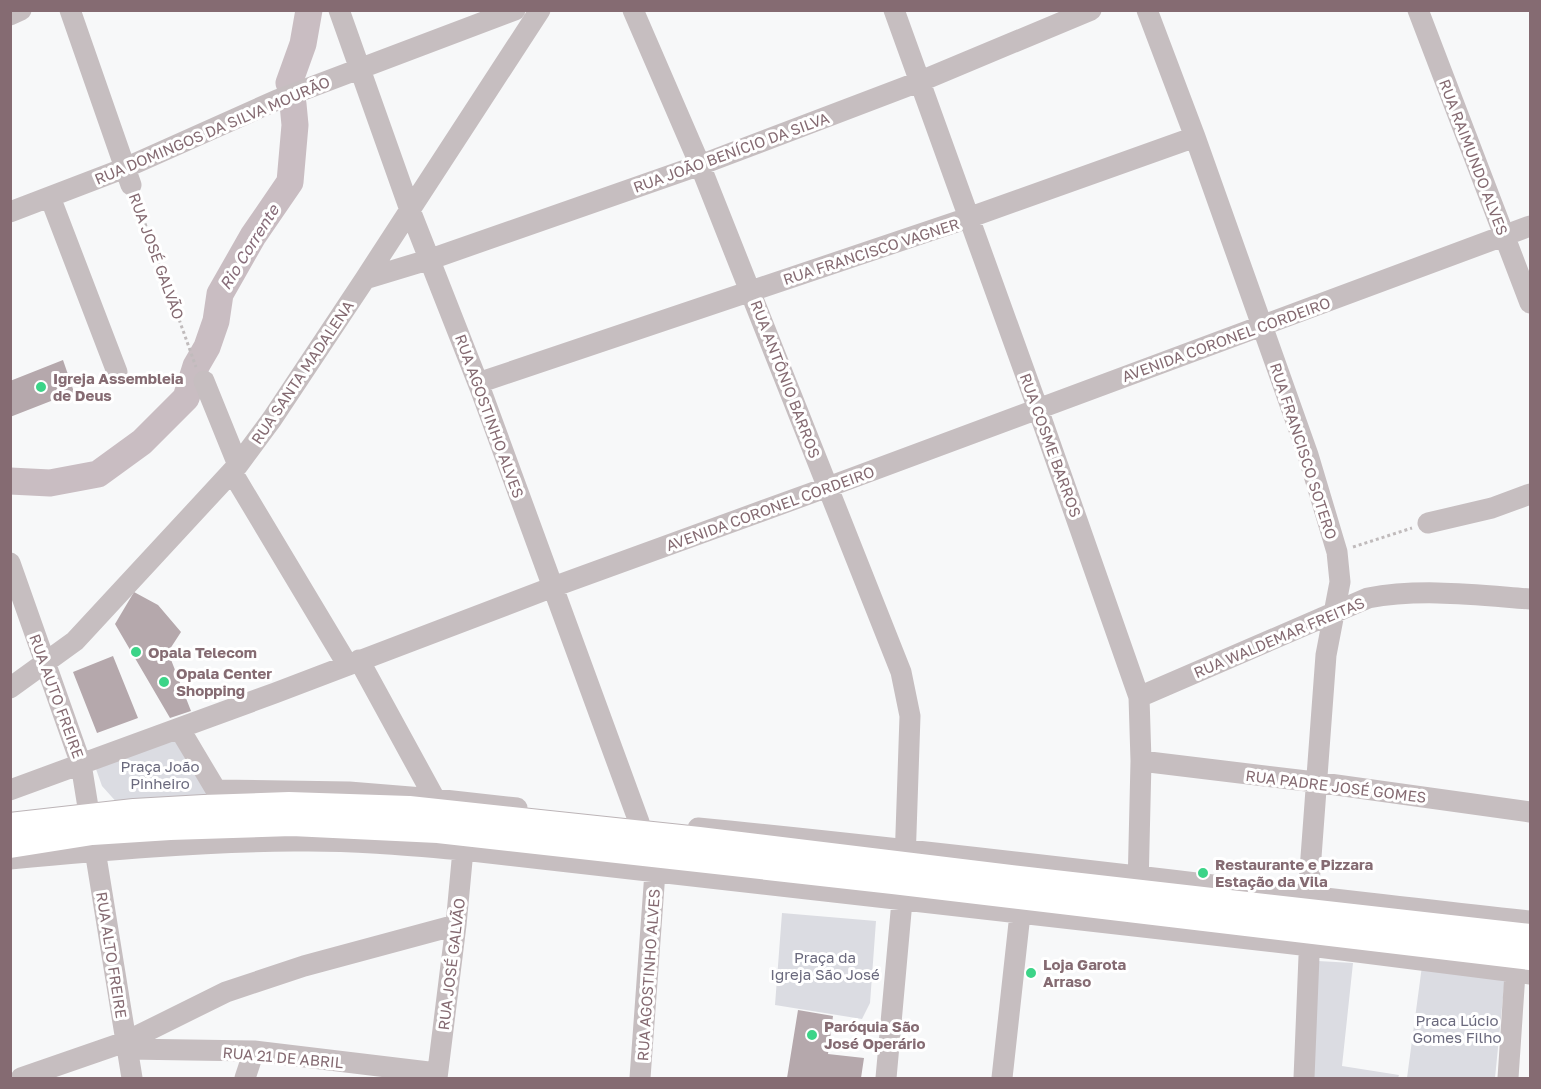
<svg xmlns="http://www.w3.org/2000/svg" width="1541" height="1089" font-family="'Golos Text',sans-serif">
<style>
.green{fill:#dbdce2}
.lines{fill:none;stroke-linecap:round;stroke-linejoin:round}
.river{stroke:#c9bdc2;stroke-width:27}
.building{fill:#b5a8ac}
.major-casing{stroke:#bcb4b7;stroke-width:28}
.path{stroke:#c0bbbc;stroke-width:3;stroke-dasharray:3 3;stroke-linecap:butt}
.minor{stroke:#c6bec0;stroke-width:21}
.major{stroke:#fff;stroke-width:26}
.poi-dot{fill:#3cd488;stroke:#fff;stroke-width:2}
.labels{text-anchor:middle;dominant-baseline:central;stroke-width:6;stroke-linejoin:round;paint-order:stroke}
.street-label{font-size:15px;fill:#856b72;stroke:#fff}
.poi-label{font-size:15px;font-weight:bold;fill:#856b72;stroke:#fff;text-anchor:start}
.park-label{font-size:15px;fill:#6a697d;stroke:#fff}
.water-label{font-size:16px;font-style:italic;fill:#876c79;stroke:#fff}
</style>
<rect width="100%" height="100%" fill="#f7f8f9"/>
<path class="green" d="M 175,738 L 215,795 L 120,806 L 102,786 L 96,769 Z
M 782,913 L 876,921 L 870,1003 L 862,1019 L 775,1005 Z
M 1318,961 L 1353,963 L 1342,1066 L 1399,1075 L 1398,1078 L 1313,1078 Z
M 1422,966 L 1505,977 L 1495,1078 L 1407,1078 Z"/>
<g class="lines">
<path class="river" d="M 289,83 L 303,44 L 309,10
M 10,481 L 50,483 L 98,474 L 142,442 L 186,398 L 196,366 L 207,347 L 216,321 L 220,294 L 253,236 L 290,182 L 295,125 L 293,104"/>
</g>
<path class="building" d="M 63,360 L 74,392 L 10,417 L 10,381 Z
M 134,592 L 158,605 L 181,632 L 168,652 L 191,711 L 170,718 L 115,624 Z
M 113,656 L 138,718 L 97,733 L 73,672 Z
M 798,1010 L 833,1016 L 828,1054 L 864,1058 L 861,1078 L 787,1078 Z"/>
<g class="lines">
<g class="major-casing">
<path id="major" d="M 10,826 L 134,812 L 204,808 L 289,805 L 409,809 L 699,840 L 1045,882 L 1530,937
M 10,845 L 92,832 L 170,827 L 292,823 L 438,830 L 893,881 L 1530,957"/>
</g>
<path class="path" d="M 137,201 L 196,367
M 1353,547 L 1412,528"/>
<path class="minor" d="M 70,10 L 131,185
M 339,10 L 410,210 L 480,388 L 639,822
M 633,10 L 700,165 L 901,672 L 910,716 L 905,862
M 894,10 L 1038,409 L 1139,697 L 1141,761 L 1138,888
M 1147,10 L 1195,137 L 1308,455 L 1337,552 L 1340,582 L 1326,655 L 1307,911
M 1418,10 L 1530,303
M 10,15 L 21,10
M 50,197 L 117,372
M 10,212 L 125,168 L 277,100 L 515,10
M 365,279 L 431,259 L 700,165 L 921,81 L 1091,10
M 204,381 L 238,465
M 478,383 L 968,218 L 1195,137
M 232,472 L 347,664
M 1428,523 L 1492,508 L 1530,494
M 10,563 L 81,764 L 132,1078
M 359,660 L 435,799
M 10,688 L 75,641 L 238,465 L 272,419 L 365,279 L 540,10
M 1139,697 L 1368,598 C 1421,588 1477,595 1530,599
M 179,728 L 216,790 L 349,792 L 435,799 L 517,808
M 1141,761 L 1315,782 L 1530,812
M 10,790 L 275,693 L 553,587 L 828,487 L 1530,226
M 698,828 C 976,855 1253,891 1530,921
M 10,859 C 105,850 199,842 294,841 C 350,840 406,845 463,850 L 1310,946 L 1530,974
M 127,1049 L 254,1051 L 437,1073
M 21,1078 L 125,1042 L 226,992 L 304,966 L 456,925
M 245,1078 L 254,1051
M 437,1078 L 456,925 L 463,850
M 640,1078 L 655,872
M 886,1078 L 902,901
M 1002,1078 L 1020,914 L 1029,903
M 1304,1078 L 1310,932
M 1508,1078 L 1515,973 L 1525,966"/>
<use href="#major" class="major"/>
</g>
<g class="poi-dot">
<circle cx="41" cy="387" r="6"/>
<circle cx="136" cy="652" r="6"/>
<circle cx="164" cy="682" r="6"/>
<circle cx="1203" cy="873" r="6"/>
<circle cx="1031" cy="973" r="6"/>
<circle cx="812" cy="1035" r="6"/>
</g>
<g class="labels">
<g class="street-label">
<text transform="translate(212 130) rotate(-23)">RUA DOMINGOS DA SILVA MOURÃO</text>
<text transform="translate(731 152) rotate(-20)">RUA JOÃO BENÍCIO DA SILVA</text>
<text transform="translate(1474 157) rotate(69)">RUA RAIMUNDO ALVES</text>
<text transform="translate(871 251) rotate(-18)">RUA FRANCISCO VAGNER</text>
<text transform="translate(157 256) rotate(70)">RUA JOSÉ GALVÃO</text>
<text transform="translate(1226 339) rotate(-20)">AVENIDA CORONEL CORDEIRO</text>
<text transform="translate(302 372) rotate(-56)">RUA SANTA MADALENA</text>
<text transform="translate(786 379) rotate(69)">RUA ANTÔNIO BARROS</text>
<text transform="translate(490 416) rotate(70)">RUA AGOSTINHO ALVES</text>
<text transform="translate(1051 445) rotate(70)">RUA COSME BARROS</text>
<text transform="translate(1304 451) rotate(72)">RUA FRANCISCO SOTERO</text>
<text transform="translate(770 508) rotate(-20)">AVENIDA CORONEL CORDEIRO</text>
<text transform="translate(1279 637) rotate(-23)">RUA WALDEMAR FREITAS</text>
<text transform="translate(57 696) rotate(70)">RUA AUTO FREIRE</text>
<text transform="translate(1336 786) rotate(7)">RUA PADRE JOSÉ GOMES</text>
<text transform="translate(112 955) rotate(81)">RUA ALTO FREIRE</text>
<text transform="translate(451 964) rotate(-83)">RUA JOSÉ GALVÃO</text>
<text transform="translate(648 975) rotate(-86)">RUA AGOSTINHO ALVES</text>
<text transform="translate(283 1057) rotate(5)">RUA 21 DE ABRIL</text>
</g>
<g class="poi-label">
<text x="53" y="378">Igreja Assembleia<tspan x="53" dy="17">de Deus</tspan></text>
<text x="148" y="652">Opala Telecom</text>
<text x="176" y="673">Opala Center<tspan x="176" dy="17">Shopping</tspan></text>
<text x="1215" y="864">Restaurante e Pizzara<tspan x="1215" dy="17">Estação da Vila</tspan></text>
<text x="1043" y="964">Loja Garota<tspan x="1043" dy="17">Arraso</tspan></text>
<text x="824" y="1026">Paróquia São<tspan x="824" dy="17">José Operário</tspan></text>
</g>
<g class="park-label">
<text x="160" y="766">Praça João<tspan x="160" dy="17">Pinheiro</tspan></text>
<text x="825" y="957">Praça da<tspan x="825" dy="17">Igreja São José</tspan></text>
<text x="1457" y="1020">Praca Lúcio<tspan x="1457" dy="17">Gomes Filho</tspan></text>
</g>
<g class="water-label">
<text transform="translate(249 247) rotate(-58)">Rio Corrente</text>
</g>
</g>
<rect width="1541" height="1089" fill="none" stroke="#856b72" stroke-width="24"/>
</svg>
